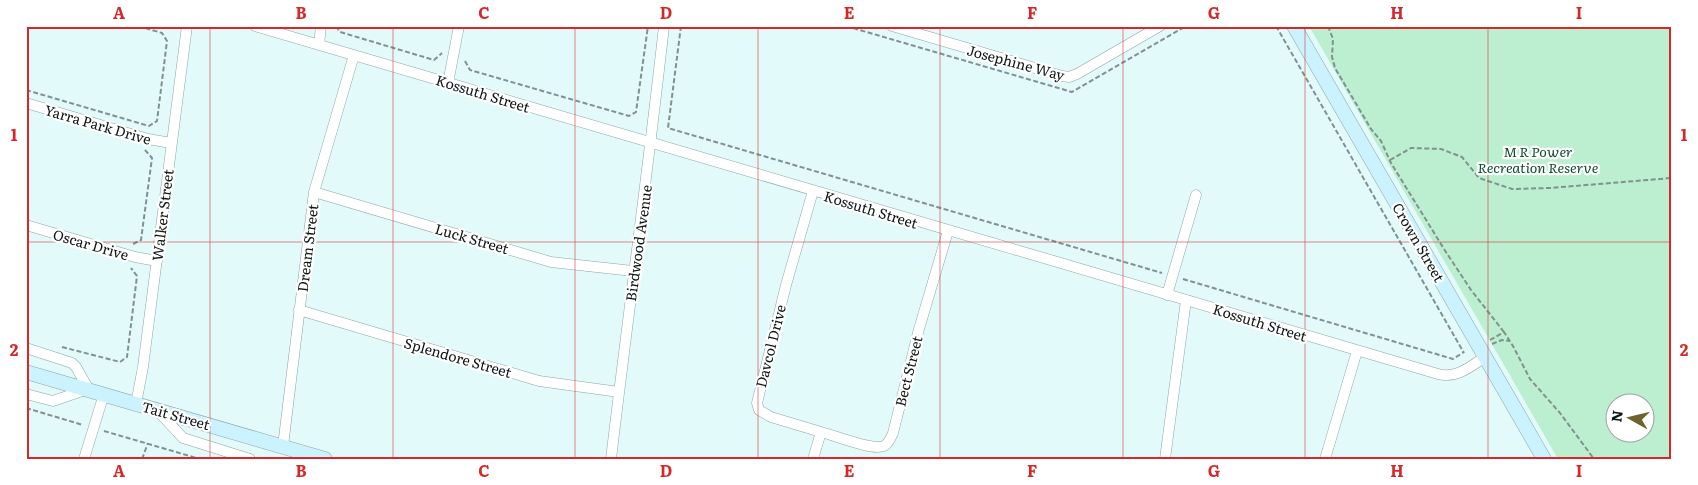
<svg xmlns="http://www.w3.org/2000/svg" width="1698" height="485" font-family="Literata,serif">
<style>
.green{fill:#bbefcf;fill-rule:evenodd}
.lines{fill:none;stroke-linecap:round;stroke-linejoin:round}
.street-casing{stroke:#8ea4a4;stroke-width:11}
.secondary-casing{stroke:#8ea4a4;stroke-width:15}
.path{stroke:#819191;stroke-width:2;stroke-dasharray:5 2.5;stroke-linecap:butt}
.street{stroke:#fff;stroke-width:10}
.secondary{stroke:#cbf3ff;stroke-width:14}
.grid{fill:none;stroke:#d62828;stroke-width:1;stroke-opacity:0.55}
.labels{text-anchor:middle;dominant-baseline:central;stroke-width:4.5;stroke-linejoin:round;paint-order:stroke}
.street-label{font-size:14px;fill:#0e1616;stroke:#fff}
.park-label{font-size:14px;font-style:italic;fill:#0e4c2f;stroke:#fff}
.neatline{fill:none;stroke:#d62828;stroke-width:2}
.grid-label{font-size:16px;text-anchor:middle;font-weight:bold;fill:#d62828}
</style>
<rect width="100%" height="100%" fill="#e3fafa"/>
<path class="green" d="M 1309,26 L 1672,26 L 1672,459 L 1558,459 ZM 1616,402 L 1646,402 L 1646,432 L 1616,432 Z"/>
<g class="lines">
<g class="street-casing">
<path id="street" d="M 255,26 L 1438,374 C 1456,379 1470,367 1485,357
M 892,26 L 1062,76 L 1069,77 L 1077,74 L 1160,26
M 319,45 L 321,26
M 448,83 L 459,26
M 26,103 L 148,139 L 171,143
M 314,192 L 551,262 L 633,271
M 26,225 L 135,257 L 157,261
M 1167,295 L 1196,195
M 299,310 L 539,381 L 619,392
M 26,348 L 72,363 L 76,367 L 89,390
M 26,394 L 53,401 L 85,390
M 136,404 L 143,367 L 187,26
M 157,410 L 183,438 L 250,459
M 821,432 C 834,435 872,451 884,446 C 889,443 891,438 893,433 L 919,329 L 948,231
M 283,446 L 314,192 L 354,55
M 84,459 L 104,394
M 611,459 C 628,315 648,171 664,26
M 813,459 L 821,432 L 771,417 L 759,410 L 757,403 L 786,285 L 813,191
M 1165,459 L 1186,300
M 1325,459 L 1357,351"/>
</g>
<g class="secondary-casing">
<path id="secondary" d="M 1294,26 L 1544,459
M 26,372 L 325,459"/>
</g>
<path class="path" d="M 336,26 L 340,32 L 434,60 L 442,53
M 681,26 L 668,128 L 1162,273
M 846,26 L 1072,92 L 1186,26
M 1276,26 L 1464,353
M 1328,26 L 1333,39 L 1332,57 L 1335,68 L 1371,129 L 1381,141 L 1391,163 L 1444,249 L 1471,290 L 1504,332
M 465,61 L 470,70 L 629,116 L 636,112 L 648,26
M 26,90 L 149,126 L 157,121 L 167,41 L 162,33 L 138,26
M 1390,160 L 1411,148 L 1441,149 L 1462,157 L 1479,178 L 1512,189 L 1550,188 L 1672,178
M 133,244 L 141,240 L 152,158 L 145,150
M 1183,279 L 1453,359 L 1464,352
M 1490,340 L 1504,332 L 1513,346 L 1530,379 L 1560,413 L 1594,459
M 1492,344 L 1502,340 L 1510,341
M 62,347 L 120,362 L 127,357 L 137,276 L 131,268
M 26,408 L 83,425
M 104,431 L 200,459
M 142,459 L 148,443"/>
<use href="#street" class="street"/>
<use href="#secondary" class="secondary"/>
</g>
<path class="grid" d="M 210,26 L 210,459M 393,26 L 393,459M 575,26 L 575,459M 758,26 L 758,459M 940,26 L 940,459M 1123,26 L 1123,459M 1305,26 L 1305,459M 1488,26 L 1488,459M 26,242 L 1672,242"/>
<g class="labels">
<g class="street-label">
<text transform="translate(1016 62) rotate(15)">Josephine Way</text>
<text transform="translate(483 93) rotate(17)">Kossuth Street</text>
<text transform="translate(98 124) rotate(16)">Yarra Park Drive</text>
<text transform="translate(871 209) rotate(17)">Kossuth Street</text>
<text transform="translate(162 215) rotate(-83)">Walker Street</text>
<text transform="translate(472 238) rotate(16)">Luck Street</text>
<text transform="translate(1419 242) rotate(60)">Crown Street</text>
<text transform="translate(638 243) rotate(-82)">Birdwood Avenue</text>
<text transform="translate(91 244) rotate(16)">Oscar Drive</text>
<text transform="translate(307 248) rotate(-83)">Dream Street</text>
<text transform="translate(1260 322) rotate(17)">Kossuth Street</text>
<text transform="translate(770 346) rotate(-76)">Davcol Drive</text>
<text transform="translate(458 357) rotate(16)">Splendore Street</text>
<text transform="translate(908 371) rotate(-76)">Bect Street</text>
<text transform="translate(176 415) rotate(16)">Tait Street</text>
</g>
<g class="park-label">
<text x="1538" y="151">M R Power<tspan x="1538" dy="16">Recreation Reserve</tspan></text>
</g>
</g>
<rect width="1698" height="485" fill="none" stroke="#ffffff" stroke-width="55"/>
<g transform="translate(1630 418) rotate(278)"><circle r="24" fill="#ffffff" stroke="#9fa2a2"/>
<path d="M0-4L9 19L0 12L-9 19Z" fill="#70622f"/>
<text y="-8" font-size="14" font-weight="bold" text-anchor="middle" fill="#0e1616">N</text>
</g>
<rect x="28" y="28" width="1642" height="430" class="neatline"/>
<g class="grid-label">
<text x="119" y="19">A</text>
<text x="301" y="19">B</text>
<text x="484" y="19">C</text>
<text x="666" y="19">D</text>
<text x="849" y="19">E</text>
<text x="1032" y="19">F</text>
<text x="1214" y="19">G</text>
<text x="1397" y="19">H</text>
<text x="1579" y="19">I</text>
<text x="14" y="141">1</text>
<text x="1684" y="141">1</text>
<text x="14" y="356">2</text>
<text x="1684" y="356">2</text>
<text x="119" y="477">A</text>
<text x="301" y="477">B</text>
<text x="484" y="477">C</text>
<text x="666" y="477">D</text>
<text x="849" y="477">E</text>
<text x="1032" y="477">F</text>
<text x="1214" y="477">G</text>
<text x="1397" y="477">H</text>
<text x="1579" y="477">I</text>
</g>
</svg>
